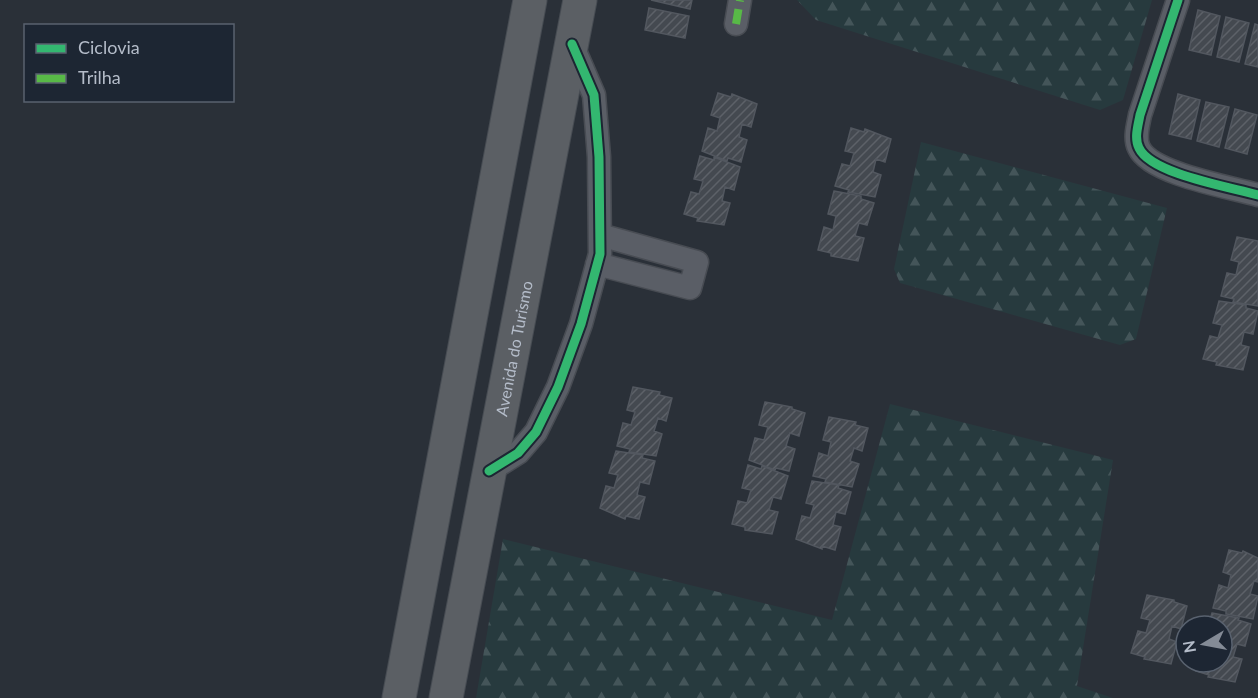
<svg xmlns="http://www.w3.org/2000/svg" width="1258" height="698" font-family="Lato,sans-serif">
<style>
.forest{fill:url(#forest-firs)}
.building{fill:url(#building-hatch);stroke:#52575f;stroke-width:1.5}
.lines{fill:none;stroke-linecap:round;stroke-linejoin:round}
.minor-casing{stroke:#484c53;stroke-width:25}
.trunk-casing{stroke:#474c53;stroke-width:35}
.minor{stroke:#5a5e66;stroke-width:22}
.trunk{stroke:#5b5f64;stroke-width:33}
.quiet{stroke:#58b947;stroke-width:8;stroke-dasharray:15 8;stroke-linecap:butt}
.cycleway-casing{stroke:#1d2633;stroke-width:13}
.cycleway{stroke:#33b770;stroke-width:9}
.labels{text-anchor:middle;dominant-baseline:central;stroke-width:5;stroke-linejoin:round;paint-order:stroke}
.street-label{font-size:16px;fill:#b4bcc9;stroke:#1d2633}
</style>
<defs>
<pattern id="forest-firs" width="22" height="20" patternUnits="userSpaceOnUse" patternTransform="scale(1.5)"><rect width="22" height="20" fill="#273a3e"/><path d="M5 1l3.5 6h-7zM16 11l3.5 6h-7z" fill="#445559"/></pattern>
<pattern id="building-hatch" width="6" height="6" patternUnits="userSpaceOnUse" patternTransform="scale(1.5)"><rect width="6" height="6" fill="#444950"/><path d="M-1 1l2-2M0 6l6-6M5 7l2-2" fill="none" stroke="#5d6168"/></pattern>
</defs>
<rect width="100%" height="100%" fill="#2a3038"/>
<path class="forest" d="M 797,0 L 1152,0 L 1123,100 L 1100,110 L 816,20 Z
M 921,142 L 1167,208 L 1136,339 L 1120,345 L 900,283 L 894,269 Z
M 890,404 L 1113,460 L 1077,686 L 1113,698 L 476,698 L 503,539 L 832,620 Z"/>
<path class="building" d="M 651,0 L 692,0 L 690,9 Z
M 649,8 L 689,16 L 685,38 L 645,30 Z
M 1198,10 L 1220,16 L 1211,55 L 1189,50 Z
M 1226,17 L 1249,23 L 1239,62 L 1217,57 Z
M 1255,24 L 1258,25 L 1258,67 L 1245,64 Z
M 718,93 L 731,97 L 732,94 L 757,104 L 751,127 L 742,124 L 739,137 L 747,140 L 741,162 L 728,158 L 727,161 L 702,151 L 708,128 L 717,131 L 720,118 L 711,115 Z
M 1178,94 L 1200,100 L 1191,139 L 1169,134 Z
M 1206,102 L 1229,107 L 1219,147 L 1197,141 Z
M 1235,109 L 1257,115 L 1247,154 L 1225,148 Z
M 851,128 L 864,132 L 865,129 L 891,139 L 885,162 L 876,159 L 873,172 L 881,175 L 875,197 L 848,192 L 849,190 L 835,186 L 842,164 L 850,166 L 854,153 L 845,151 Z
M 700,156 L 714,160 L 714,157 L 740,167 L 734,190 L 725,187 L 722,201 L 730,203 L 724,225 L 697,221 L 698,218 L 684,214 L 691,192 L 699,194 L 703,181 L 694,179 Z
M 834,191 L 861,196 L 861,199 L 874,203 L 867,225 L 859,223 L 855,236 L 864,238 L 858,261 L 831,256 L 831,253 L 818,250 L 824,227 L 833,230 L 836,216 L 828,214 Z
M 1237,237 L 1258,241 L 1258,306 L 1233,302 L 1234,299 L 1221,296 L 1227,273 L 1236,275 L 1239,262 L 1231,260 Z
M 1219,301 L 1246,305 L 1246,308 L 1258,311 L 1253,334 L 1244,332 L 1241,345 L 1249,347 L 1243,370 L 1216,365 L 1217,362 L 1203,359 L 1210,336 L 1218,338 L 1222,325 L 1213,323 Z
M 633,387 L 660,392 L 659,395 L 672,398 L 666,421 L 658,418 L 654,431 L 662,434 L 656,456 L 629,452 L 630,449 L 617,446 L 623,423 L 631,425 L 635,412 L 627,410 Z
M 765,402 L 792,407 L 792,409 L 805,413 L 799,436 L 790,433 L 786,446 L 795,449 L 789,471 L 776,468 L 775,470 L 749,460 L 755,438 L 764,440 L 768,427 L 759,425 Z
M 829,417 L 856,422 L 855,425 L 868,428 L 862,451 L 854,448 L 850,461 L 859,464 L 852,487 L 825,482 L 826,479 L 813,476 L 819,453 L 828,456 L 831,442 L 823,440 Z
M 616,451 L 643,455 L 642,458 L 655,461 L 649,484 L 640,482 L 637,495 L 645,497 L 639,519 L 626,516 L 625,519 L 600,508 L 606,486 L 614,488 L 618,475 L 609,473 Z
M 748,465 L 761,469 L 762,466 L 788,476 L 781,499 L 773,497 L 769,510 L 778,512 L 772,534 L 745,530 L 745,527 L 732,524 L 738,501 L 747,503 L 751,490 L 742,488 Z
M 812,481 L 839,485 L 838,488 L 851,492 L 845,514 L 836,512 L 833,525 L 841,527 L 835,550 L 822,546 L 822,549 L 796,539 L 802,516 L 810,518 L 814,505 L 806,503 Z
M 1229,550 L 1242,553 L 1243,551 L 1258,558 L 1258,582 L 1254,581 L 1250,594 L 1258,596 L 1253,619 L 1226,614 L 1226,611 L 1213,608 L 1219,585 L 1228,588 L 1231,575 L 1223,572 Z
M 1147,595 L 1174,600 L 1174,602 L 1187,606 L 1181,629 L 1172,626 L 1169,639 L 1177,642 L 1171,664 L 1144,659 L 1145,657 L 1131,653 L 1138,631 L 1146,633 L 1150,620 L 1141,618 Z
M 1212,613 L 1239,618 L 1238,620 L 1251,624 L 1245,646 L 1237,644 L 1233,657 L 1242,659 L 1235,682 L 1208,677 L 1209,675 L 1196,671 L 1198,662 L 1222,662 L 1222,626 L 1208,626 Z"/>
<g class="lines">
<g class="minor-casing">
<path id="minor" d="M 1178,0 L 1140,115 C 1138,126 1134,138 1139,148 C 1151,174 1230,187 1258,195
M 736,24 L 740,0
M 597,264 L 690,288 L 697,262 L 600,235
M 489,471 L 518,453 L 536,432 L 558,387 L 581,324 L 600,254 L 599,157 L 594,95 L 572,44"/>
</g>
<g class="trunk-casing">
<g id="trunk">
<path d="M 399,698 L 530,0"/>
<path id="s1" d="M 446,698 L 580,0"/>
</g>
</g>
<use href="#minor" class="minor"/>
<use href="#trunk" class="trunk"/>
<path class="quiet" d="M 736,24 L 740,0"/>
<g class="cycleway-casing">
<path id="cycleway" d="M 1178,0 L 1140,115 C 1138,126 1134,138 1139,148 C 1151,174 1230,187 1258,195
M 489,471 L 518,453 L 536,432 L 558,387 L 581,324 L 600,254 L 599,157 L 594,95 L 572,44"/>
</g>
<use href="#cycleway" class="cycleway"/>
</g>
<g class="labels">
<g class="street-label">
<text stroke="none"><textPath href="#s1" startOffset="356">Avenida do Turismo</textPath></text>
</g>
</g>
<rect x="24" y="24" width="210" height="78" fill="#1d2633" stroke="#59626f" stroke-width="1.5"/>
<rect x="36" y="44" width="30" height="9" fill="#33b770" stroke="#59626f" stroke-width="1.5"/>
<text x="78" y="54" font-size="18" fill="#b4bcc9">Ciclovia</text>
<rect x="36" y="74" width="30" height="9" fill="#58b947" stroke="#59626f" stroke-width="1.5"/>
<text x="78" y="84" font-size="18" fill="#b4bcc9">Trilha</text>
<g transform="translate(1204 644) rotate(260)"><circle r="28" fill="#1d2633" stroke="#59626f" stroke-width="1.5"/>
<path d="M0-4.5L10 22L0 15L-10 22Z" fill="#848b96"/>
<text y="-9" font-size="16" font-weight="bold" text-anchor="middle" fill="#b4bcc9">N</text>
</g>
</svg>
